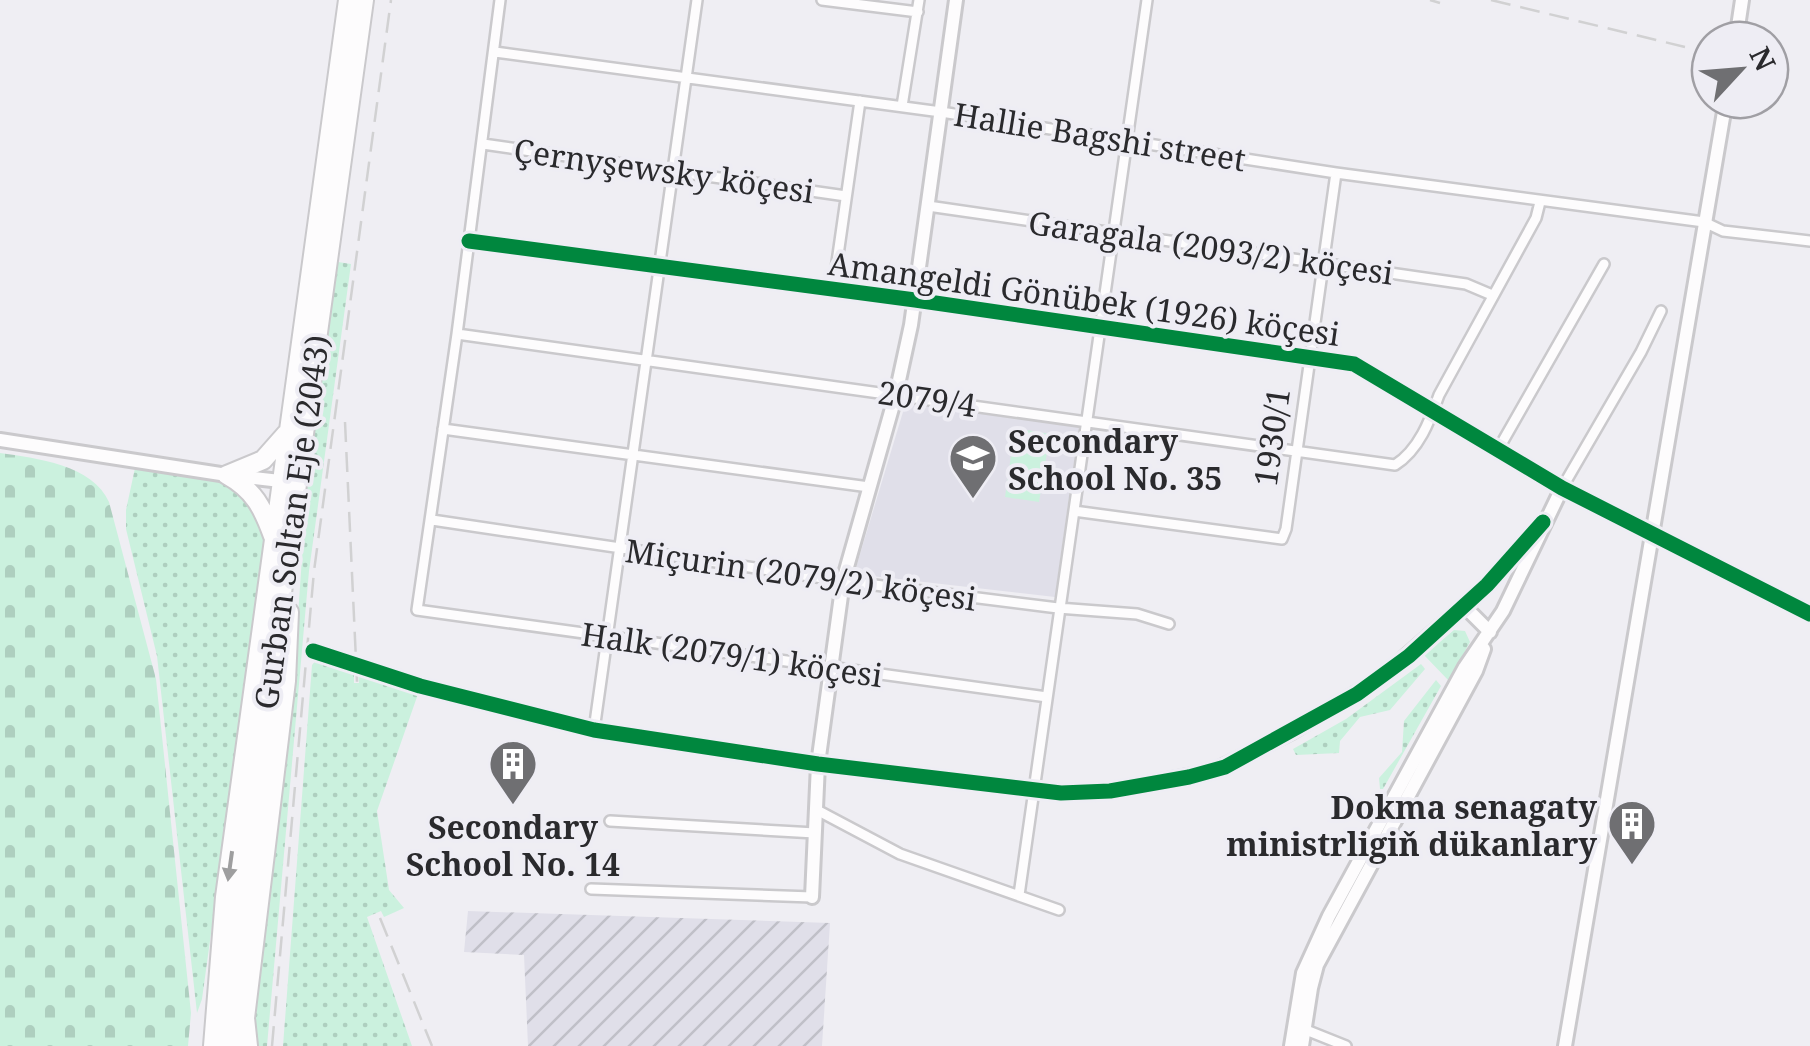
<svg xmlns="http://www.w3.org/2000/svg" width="1810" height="1046" font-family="'Noto Serif',serif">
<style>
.built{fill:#e0dfe9}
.industrial{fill:url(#industrial-furrows)}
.grass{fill:url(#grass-dots)}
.cemetery{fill:url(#cemetery-stones)}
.green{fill:#cbf1de}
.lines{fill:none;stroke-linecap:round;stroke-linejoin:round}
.street-casing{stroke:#cac9cc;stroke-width:14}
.secondary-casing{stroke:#cac9cc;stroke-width:18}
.highway-casing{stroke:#cac9cc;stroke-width:22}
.street{stroke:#fdfcfd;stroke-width:9}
.secondary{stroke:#fdfcfd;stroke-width:12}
.highway{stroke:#fdfcfd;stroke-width:18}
.rail{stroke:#d1d1d2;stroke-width:2.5;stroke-dasharray:20 10;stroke-linecap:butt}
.cycleway-casing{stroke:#eeedf4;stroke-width:21}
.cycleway{stroke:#00873e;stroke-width:15}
.oneway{fill:#9e9e9f}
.labels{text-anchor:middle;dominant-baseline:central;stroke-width:8;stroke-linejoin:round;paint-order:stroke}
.street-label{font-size:32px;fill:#2a2a2d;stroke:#eeedf4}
.poi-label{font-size:32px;font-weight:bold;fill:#2a2a2d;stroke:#eeedf4;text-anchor:start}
</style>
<defs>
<pattern id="industrial-furrows" width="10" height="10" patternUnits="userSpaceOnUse" patternTransform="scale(2.5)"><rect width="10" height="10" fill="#e0dfe9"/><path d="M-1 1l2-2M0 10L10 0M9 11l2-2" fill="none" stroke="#c0c0c8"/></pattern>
<pattern id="grass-dots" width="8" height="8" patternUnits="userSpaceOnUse" patternTransform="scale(2.5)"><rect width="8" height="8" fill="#cbf1de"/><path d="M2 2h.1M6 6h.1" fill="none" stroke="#aecfbf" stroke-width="1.8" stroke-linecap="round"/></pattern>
<pattern id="cemetery-stones" width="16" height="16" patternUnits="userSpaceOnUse" patternTransform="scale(2.5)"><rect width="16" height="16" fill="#cbf1de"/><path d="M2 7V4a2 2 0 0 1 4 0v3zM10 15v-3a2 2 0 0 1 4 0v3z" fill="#aecfbf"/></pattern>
</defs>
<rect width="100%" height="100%" fill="#efeef3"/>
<path class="built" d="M 906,402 L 1079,426 L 1055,597 L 854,574 Z"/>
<path class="industrial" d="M 468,911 L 830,923 L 822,1046 L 528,1046 L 524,955 L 464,952 Z"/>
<path class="grass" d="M 338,262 L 351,264 L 309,571 L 267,1046 L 240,1046 L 294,674 L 308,470 Z
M 135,468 L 231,484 L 255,507 L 265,540 L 202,999 L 197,1013 L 157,656 L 126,529 L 126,510 Z
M 1454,630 L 1465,631 L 1470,642 L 1449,681 L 1424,655 Z
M 317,659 L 354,672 L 354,683 L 359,683 L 358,673 L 418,694 L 377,811 L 389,890 L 404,908 L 384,917 L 381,911 L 367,917 L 412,1046 L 283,1046 L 312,665 Z
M 1421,664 L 1425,669 L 1390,710 L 1360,717 L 1340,741 L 1339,753 L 1296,755 L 1293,749 L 1346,719 Z
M 1436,680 L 1441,686 L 1383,789 L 1380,789 L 1379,778 L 1402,752 L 1404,721 Z"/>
<path class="cemetery" d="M 0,453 C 36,458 93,465 109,502 L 156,679 L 191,1013 L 188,1046 L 0,1046 Z"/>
<path class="green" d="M 1015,428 L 1050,434 L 1039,502 L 1005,497 Z"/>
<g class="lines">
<g class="street-casing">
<path id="street" d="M 500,0 L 457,334 L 417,610 L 1047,697
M 822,0 L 918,12
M 495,52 L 941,112 L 1336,173 L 1704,222 L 1723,231 L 1810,241
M 902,106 L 919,0
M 483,144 L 846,196
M 928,206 L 1466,284 L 1492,295
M 469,241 L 915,300 L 1346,362 L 1361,367 L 1562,488 L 1641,352 L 1661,311
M 833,290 L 860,101
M 457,334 L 1395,465 C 1419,450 1430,420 1439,395 L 1536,218 L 1540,202
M 443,429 L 869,487
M 1499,448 L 1604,264
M 1074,511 L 1282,539 L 1286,529 L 1336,173
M 432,520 L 843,581 L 1058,608 L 1137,614 L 1169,624
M 313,651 L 420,686 L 594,730 L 818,764
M 594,730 L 697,0
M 815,809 L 900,854 L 1059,910
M 610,821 L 815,833
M 591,889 L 812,897
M 1019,895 L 1147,0
M 1301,1028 L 1346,1046"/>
</g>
<g class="secondary-casing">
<path id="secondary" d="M 1736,40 L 1742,0
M 0,440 L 227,475 L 289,482
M 1464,606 L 1490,632
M 818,764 L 1061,793 L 1110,791 L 1213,771 L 1290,733 L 1381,678 L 1487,585 L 1529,539
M 812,897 L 818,764 L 843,581 L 896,394 L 911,325 L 956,0
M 1291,1046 L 1303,973 L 1329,916 L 1465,667 L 1503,611 L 1562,488 L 1810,614
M 1302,1046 L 1311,988 L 1317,965 L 1476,671 L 1484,649
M 1565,1046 L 1726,100"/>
</g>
<g class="highway-casing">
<path id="highway" d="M 227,475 C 254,490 263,508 273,536
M 227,475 L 263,460 L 286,434
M 213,1046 L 225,897 L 348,0
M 230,1046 L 242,901 L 263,730 L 364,0
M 248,1046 L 245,1018 L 286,681 L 289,612"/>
</g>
<use href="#street" class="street"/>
<use href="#secondary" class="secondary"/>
<use href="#highway" class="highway"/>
<path class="rail" d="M 1430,0 L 1440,3
M 1491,0 L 1685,47
M 345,422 L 357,682
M 380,918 L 432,1046
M 272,1046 L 314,571 L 391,0"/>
<g class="cycleway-casing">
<path id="cycleway" d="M 469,241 L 915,300 L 1354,364 L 1562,488 L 1810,614
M 313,651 L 420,686 L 594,730 L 818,764 L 1061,793 L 1110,791 L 1189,777 L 1225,767 L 1357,694 L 1409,656 L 1487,585 L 1543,522"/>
</g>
<use href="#cycleway" class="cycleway"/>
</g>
<defs><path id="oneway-solid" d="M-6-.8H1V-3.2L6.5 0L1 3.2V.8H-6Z" transform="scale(2.5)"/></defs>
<use class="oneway" href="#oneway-solid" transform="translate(230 866) rotate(98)"/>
<defs>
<g id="school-pin" transform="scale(2.5)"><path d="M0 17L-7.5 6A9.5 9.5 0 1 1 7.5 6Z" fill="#6f6f72" stroke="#eeedf4"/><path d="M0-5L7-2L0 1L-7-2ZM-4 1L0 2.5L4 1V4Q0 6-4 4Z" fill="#fff"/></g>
<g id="building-pin" transform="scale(2.5)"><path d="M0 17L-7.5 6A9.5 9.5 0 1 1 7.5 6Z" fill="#6f6f72" stroke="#eeedf4"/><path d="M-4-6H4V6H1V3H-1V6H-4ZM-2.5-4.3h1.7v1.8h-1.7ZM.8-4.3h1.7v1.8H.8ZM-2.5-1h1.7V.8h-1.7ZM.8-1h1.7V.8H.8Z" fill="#fff"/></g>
</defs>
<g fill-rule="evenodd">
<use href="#school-pin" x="973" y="458"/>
<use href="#building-pin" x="513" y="764"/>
<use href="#building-pin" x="1632" y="824"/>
</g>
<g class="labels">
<g class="street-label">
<text transform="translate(1100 136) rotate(9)">Hallie Bagshi street</text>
<text transform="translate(664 170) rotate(8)">Çernyşewsky köçesi</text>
<text transform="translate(1211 247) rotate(8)">Garagala (2093/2) köçesi</text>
<text transform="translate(1084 298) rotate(8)">Amangeldi Gönübek (1926) köçesi</text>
<text transform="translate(927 398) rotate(8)">2079/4</text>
<text transform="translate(1271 437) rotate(-82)">1930/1</text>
<text transform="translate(291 522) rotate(-82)">Gurban Soltan Eje (2043)</text>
<text transform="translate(801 574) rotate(8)">Miçurin (2079/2) köçesi</text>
<text transform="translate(732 654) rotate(8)">Halk (2079/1) köçesi</text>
</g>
<g class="poi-label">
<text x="1008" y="440">Secondary<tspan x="1008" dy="37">School No. 35</tspan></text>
<text x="1597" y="806" text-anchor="end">Dokma senagaty<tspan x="1597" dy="37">ministrligiň dükanlary</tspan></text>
<text x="513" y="826" text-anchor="middle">Secondary<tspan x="513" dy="37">School No. 14</tspan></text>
</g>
</g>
<g transform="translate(1740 70) rotate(64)"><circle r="48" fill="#eeedf4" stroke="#a09fa4" stroke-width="2.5"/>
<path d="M0-8L18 38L0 25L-18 38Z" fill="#6f6f72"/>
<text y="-15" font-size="28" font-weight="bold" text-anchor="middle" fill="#2a2a2d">N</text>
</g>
</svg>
